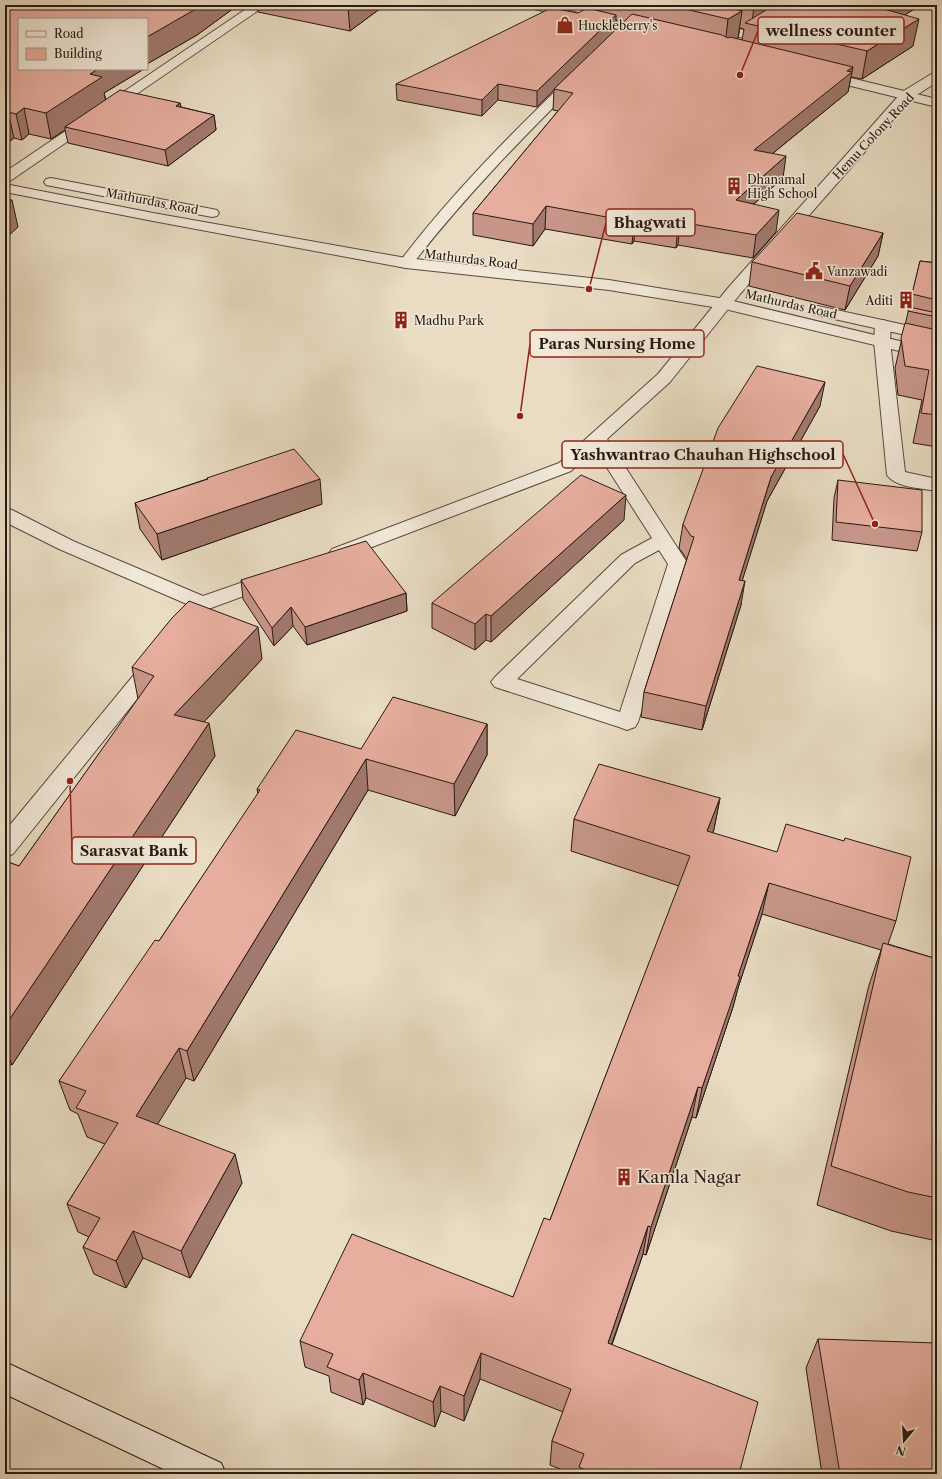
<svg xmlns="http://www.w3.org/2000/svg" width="942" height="1479" font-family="'Libre Caslon Text',serif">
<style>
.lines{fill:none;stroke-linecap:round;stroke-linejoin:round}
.minor-casing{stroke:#584a3e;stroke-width:2}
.tertiary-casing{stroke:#584a3e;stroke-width:2}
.secondary-casing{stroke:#271912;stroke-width:2}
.minor{fill:#f1e8d8;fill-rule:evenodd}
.tertiary{fill:#f1e8d8;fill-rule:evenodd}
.secondary{fill:#f1e8d8;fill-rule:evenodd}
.wall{fill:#c79689;stroke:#271912;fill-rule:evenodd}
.shaded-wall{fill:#a27a6f;stroke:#271912}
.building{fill:#e7ae9f;stroke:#271912}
.labels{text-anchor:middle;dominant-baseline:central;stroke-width:3;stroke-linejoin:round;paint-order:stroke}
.far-poi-label{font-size:12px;fill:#271912;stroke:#f1e8d8;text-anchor:start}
.far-street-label{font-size:12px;fill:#271912;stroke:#f1e8d8}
.near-poi-label{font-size:17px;fill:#271912;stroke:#f1e8d8;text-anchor:start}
.leader{fill:none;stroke:#8f2418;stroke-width:1.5}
.callout-dot{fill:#8f2418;stroke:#f1e8d8;stroke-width:1.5}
.callout{fill:#f1e8d8;stroke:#8f2418;stroke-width:1.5}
.callout-label{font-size:15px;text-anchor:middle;font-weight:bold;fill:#271912}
</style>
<rect width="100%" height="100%" fill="#e9dcc3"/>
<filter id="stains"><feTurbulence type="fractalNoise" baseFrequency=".005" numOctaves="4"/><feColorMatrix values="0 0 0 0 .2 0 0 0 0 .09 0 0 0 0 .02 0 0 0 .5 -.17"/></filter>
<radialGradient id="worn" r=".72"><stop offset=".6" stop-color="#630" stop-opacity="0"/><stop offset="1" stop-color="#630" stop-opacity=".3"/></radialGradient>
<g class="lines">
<g class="minor-casing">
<path id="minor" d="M 252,5 L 266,5 L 10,181 L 5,182 L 5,172 Z
M 710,20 L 757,34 L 759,37 L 757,40 L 753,41 L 706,27 L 704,24 L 706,21 Z
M 937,72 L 937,82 L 912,98 L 740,294 L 670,382 L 607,439 L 688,564 L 638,722 L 635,727 L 627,730 L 619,727 L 495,687 L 491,682 L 495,677 L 621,555 L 652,538 L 595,449 L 571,471 L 346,557 L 339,559 L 332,557 L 329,553 L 332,549 L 559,463 L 658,374 L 728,288 L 902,92 L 933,73 ZM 659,550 L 668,564 L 620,712 L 517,679 L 635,563 Z
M 576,74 L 580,75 L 582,78 L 580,81 C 520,140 463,199 411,266 L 406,268 L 401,266 L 398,263 L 401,260 C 452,193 511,134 572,75 Z
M 883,320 L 889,322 L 891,325 L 890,341 L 905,472 L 937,479 L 937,491 C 922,488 896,488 887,475 L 874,341 L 875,325 L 877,322 Z
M 5,508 L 12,510 L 73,541 L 203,596 L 269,573 L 276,574 L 279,579 L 276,584 L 203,611 L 59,549 L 5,522 Z
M 154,657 L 161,659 L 164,664 L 161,669 L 13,854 L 5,857 L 5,831 L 147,659 Z"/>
</g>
<g class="tertiary-casing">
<path id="tertiary" d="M 525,5 L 545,5 L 652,31 L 654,34 L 652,37 L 648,38 L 527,7 Z
M 822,71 L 937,99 L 937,107 L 818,78 L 816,75 L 818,72 Z
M 51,178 L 212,209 L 217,210 L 219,213 L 217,216 L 212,217 L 46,185 L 44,182 L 46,179 Z
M 5,184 L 153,213 L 406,258 L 609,280 L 725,299 L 937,350 L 937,360 L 725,309 L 609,290 L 406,268 L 153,221 L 5,192 Z
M 818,306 L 937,332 L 937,342 L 812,314 L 810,311 L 812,308 Z"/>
</g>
<g class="secondary-casing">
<path id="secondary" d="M 5,1362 L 221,1463 L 226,1474 L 174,1474 L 5,1394 Z"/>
</g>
<use href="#minor" class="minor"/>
<use href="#tertiary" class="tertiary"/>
<use href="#secondary" class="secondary"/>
</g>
<path class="wall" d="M 5,5 L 250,5 L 243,9 L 234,8 L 197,35 L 147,64 L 147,19 L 19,69 L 144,69 L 104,93 L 106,100 L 180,103 L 181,107 L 214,115 L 216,130 L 168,166 L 68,143 L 65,130 L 51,139 L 29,134 L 22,140 L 14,138 L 5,145 Z
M 257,5 L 385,5 L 350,31 L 258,12 Z
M 600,5 L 921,5 L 904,15 L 913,46 L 862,79 L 851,77 L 848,92 L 772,154 L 783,178 L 754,204 L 776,232 L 753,258 L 678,245 L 676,248 L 634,241 L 632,244 L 545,229 L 533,246 L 473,235 L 473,213 L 558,111 L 553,110 L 554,90 L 537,107 L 498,100 L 482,116 L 397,100 L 396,84 L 578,13 L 600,11 ZM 616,20 L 623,22 L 616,30 ZM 740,28 L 744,29 L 742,40 L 737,39 L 738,38 Z
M 883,233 L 878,256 L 845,310 L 749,286 L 752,262 Z
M 920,261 L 937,263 L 937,447 L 913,443 L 922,400 L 898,395 L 895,368 Z
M 820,406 L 767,501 L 742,580 L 741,605 L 702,730 L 641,717 L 644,692 L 687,559 L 679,548 L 683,524 Z
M 207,478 L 322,504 L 162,560 L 140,529 L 135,503 L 207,479 Z
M 838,480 L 922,532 L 917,551 L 832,540 L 834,498 Z
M 624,520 L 491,642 L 486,640 L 475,650 L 432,628 L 432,603 Z
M 241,580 L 406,593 L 407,611 L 307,645 L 293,626 L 274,646 L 243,599 Z
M 262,659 L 204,722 L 215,756 L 12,1065 L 6,1063 L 5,1065 L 5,861 L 19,866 L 138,699 L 132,667 Z
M 487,724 L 487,755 L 455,816 L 368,790 L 194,1081 L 186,1078 L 157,1124 L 242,1183 L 190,1278 L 143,1258 L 126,1288 L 94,1274 L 83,1247 L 89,1237 L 78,1232 L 67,1204 L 105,1144 L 87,1137 L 78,1114 L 70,1110 L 59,1081 L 159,941 L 258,794 L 257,789 L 361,749 Z
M 720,798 L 714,829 L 713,833 L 896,921 L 888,944 L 937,959 L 937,1241 L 891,1231 L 817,1205 L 869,985 L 881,950 L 762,914 L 738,988 L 733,1007 L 696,1118 L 692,1117 L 646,1255 L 643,1254 L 612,1345 L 739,1474 L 573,1474 L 550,1465 L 552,1441 L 563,1412 L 480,1379 L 464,1421 L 441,1411 L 435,1427 L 366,1398 L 363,1405 L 331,1392 L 329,1376 L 305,1367 L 300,1341 L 513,1297 L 550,1220 L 679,886 L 571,851 L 574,819 Z
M 818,1339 L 937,1474 L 822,1474 L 806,1368 Z"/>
<path class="shaded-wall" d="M 201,5 L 234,5 L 234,8 L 197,35 L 147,64 L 147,37 Z
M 242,5 L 250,5 L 243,9 Z
M 351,5 L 385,5 L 350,31 L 348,7 Z
M 754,5 L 778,5 L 752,24 Z
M 881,5 L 921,5 L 872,35 L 877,7 Z
M 742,11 L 738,38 L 725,46 L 728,19 Z
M 616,15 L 616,30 L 554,89 L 554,90 L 537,107 L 537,91 Z
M 919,19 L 913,46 L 862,79 L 867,51 Z
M 853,67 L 848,92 L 751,171 L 754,150 L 847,71 Z
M 98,69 L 144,69 L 104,93 L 106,102 L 65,127 L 65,130 L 51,139 L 46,113 L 90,74 Z
M 498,84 L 498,100 L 482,116 L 482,100 Z
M 180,103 L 183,119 L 176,106 Z
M 24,108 L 29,134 L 22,140 L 16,114 Z
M 8,112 L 14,138 L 5,145 L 5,115 Z
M 214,115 L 216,130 L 168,166 L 165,150 Z
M 786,156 L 783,178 L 733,222 L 736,200 Z
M 12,200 L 18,227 L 5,239 L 5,206 Z
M 546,206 L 545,229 L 533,246 L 533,224 Z
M 779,210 L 776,232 L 753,258 L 756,235 Z
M 636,218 L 634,241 L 632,244 L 634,222 Z
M 680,222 L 678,245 L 676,248 L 678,226 Z
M 883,233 L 878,256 L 845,310 L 850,286 Z
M 825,382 L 820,406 L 767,501 L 735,604 L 739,580 L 771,477 Z
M 320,479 L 322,504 L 162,560 L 157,534 Z
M 626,495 L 624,520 L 491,642 L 491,616 Z
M 745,581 L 741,605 L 702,730 L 706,706 Z
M 406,593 L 407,611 L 307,645 L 305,627 Z
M 291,607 L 293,626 L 274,646 L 272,628 Z
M 486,614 L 486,640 L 475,650 L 475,624 Z
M 258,627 L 262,659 L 180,748 L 174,715 Z
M 209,723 L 215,756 L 12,1065 L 5,1047 L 5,1026 Z
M 487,724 L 487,755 L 455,816 L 454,784 Z
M 366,759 L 368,790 L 194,1081 L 187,1051 Z
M 720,798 L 714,829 L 702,862 L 707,831 Z
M 769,883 L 762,914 L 738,988 L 733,1007 L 696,1118 L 702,1088 L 738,976 Z
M 179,1048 L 186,1078 L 145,1145 L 136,1116 Z
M 698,1087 L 692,1117 L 646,1255 L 651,1227 Z
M 235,1154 L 242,1183 L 190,1278 L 181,1251 Z
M 648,1226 L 643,1254 L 603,1369 L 608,1343 Z
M 133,1231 L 143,1258 L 126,1288 L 116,1261 Z
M 481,1353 L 480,1379 L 464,1421 L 464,1396 Z
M 363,1373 L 366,1398 L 363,1405 L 359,1380 Z
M 440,1386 L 441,1411 L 435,1427 L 433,1402 Z"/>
<path class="building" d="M 5,5 L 201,5 L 194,10 L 147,37 L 147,19 L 19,19 L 19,69 L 98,69 L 90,74 L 102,77 L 46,113 L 24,108 L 16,114 L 8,112 L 5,115 Z
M 338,5 L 351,5 L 348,7 Z
M 668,5 L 720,5 L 742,11 L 728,19 Z
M 774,5 L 881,5 L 877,7 L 919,19 L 867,51 L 745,23 Z
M 551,8 L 578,13 L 587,8 L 616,15 L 537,91 L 498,84 L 482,100 L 396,84 Z
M 632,14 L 722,35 L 728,38 L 730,37 L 853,67 L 847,71 L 852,72 L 754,150 L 786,156 L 736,200 L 779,210 L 756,235 L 680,222 L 678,226 L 636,218 L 634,222 L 546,206 L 533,224 L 473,213 L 573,93 L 554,89 Z
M 120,90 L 180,103 L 176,106 L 214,115 L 165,150 L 65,127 Z
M 5,199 L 12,200 L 5,206 Z
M 797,213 L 883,233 L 850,286 L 752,262 Z
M 920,261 L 937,263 L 937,300 L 912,294 Z
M 909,307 L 937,313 L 937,317 L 908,311 Z
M 905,323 L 937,330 L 937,415 L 921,413 L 929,370 L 905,366 L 901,338 Z
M 757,366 L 825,382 L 771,477 L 739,580 L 745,581 L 706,706 L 644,692 L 694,537 L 691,536 L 683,524 L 718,428 Z
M 294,449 L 320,479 L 157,534 L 135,503 L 208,479 L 207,478 Z
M 581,475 L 626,495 L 491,616 L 486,614 L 475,624 L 432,603 Z
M 838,480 L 922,490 L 922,532 L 836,522 Z
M 366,541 L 406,593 L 305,627 L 291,607 L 272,628 L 241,580 Z
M 189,601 L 258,627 L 174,715 L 209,723 L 5,1026 L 5,861 L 19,866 L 154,676 L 132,667 L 172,618 Z
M 393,697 L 487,724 L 454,784 L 366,759 L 187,1051 L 179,1048 L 136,1116 L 235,1154 L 181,1251 L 133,1231 L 116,1261 L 83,1247 L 100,1218 L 67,1204 L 118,1123 L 76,1108 L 86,1091 L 59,1081 L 155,940 L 159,941 L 260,790 L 257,789 L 296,730 L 361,749 Z
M 599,764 L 720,798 L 707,831 L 777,852 L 786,824 L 844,841 L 845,838 L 911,857 L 896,921 L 769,883 L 738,976 L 740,977 L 702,1088 L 698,1087 L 651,1227 L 648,1226 L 608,1343 L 758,1402 L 739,1474 L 594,1474 L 579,1467 L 584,1454 L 552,1441 L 571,1389 L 481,1353 L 464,1396 L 440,1386 L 433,1402 L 363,1373 L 359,1380 L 327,1367 L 333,1354 L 300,1341 L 352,1234 L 513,1297 L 544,1218 L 550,1220 L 690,856 L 574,819 Z
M 883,943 L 937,959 L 937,1198 L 908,1192 L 831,1166 Z
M 818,1339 L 937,1343 L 937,1474 L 840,1474 Z"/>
<defs>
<g id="shop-bare" transform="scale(1.38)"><path d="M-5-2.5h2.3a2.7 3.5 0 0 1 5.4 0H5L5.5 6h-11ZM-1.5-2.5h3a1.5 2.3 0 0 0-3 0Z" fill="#8f2418" stroke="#f1e8d8" stroke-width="2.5" paint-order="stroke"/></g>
<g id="building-bare" transform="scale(1.38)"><path d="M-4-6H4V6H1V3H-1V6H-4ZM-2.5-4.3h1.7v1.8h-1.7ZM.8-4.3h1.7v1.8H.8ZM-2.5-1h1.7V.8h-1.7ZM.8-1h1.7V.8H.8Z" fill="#8f2418" stroke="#f1e8d8" stroke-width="2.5" paint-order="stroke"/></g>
<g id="civic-bare" transform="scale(1.38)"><path d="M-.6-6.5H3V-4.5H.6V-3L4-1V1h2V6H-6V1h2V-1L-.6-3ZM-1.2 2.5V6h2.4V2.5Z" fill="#8f2418" stroke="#f1e8d8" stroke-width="2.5" paint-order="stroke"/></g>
</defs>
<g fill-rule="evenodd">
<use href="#shop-bare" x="565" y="25"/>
<use href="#building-bare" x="734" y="186"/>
<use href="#civic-bare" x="814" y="271"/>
<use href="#building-bare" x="906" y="300"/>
<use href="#building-bare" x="401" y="320"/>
<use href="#building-bare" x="624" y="1177"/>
</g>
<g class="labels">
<g class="far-poi-label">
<text x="578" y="25">Huckleberry's</text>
<text x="747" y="179">Dhanamal<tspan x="747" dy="14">High School</tspan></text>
<text x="827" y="271">Vanzawadi</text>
<text x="893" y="300" text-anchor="end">Aditi</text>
<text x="414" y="320">Madhu Park</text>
</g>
<g class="far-street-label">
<text transform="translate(873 136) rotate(-47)">Hemu Colony Road</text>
<text transform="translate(152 201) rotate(11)">Mathurdas Road</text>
<text transform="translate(471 259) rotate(7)">Mathurdas Road</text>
<text transform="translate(791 304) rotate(13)">Mathurdas Road</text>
</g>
<g class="near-poi-label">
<text x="637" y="1177">Kamla Nagar</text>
</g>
</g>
<path class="leader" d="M740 75L758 31M589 289L606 223M520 416L530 344M875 524L843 454M70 781L72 850"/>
<g class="callout-dot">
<circle cx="740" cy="75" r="4"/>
<circle cx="589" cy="289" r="4"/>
<circle cx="520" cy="416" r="4"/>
<circle cx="875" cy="524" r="4"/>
<circle cx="70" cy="781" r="4"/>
</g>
<g class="callout">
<rect x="758" y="17" width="146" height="27" rx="4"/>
<rect x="606" y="209" width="89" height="27" rx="4"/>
<rect x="530" y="330" width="174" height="27" rx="4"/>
<rect x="562" y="441" width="281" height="27" rx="4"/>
<rect x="72" y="837" width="124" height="27" rx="4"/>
</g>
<g class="callout-label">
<text x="831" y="36">wellness counter</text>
<text x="650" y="228">Bhagwati</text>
<text x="617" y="349">Paras Nursing Home</text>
<text x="703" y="460">Yashwantrao Chauhan Highschool</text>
<text x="134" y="856">Sarasvat Bank</text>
</g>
<rect width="942" height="1479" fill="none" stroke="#e9dcc3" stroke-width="20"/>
<rect x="6" y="6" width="930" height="1467" fill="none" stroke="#271912" stroke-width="2"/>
<rect x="10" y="10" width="922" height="1459" fill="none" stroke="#271912"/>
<rect x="18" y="18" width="130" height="52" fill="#f1e8d8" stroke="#a09589"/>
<rect x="26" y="31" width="20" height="6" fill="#f1e8d8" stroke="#a09589"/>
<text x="54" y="38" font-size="12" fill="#271912">Road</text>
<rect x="26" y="48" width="20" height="12" fill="#e7ae9f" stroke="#a09589"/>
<text x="54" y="58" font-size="12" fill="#271912">Building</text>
<g transform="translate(904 1441) rotate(198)" stroke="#f1e8d8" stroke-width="3" paint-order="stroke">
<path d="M0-3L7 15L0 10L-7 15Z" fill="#271912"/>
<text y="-6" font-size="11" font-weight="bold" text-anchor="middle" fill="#271912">N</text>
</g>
<rect width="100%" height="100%" filter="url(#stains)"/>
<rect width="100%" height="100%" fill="url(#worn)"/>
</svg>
